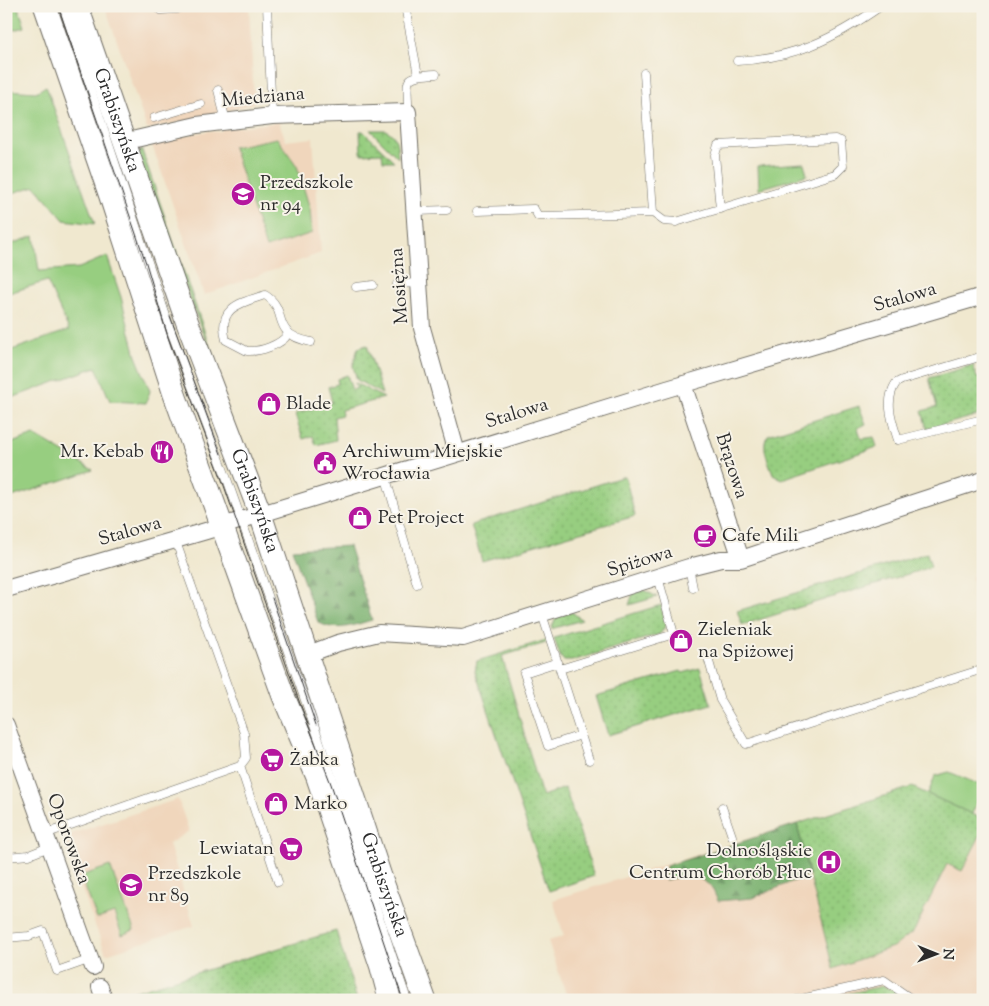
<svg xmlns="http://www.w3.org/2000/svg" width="989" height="1006" font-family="'Sorts Mill Goudy',serif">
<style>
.built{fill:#f0d6bc}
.grass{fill:url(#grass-dots);stroke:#617c56}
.forest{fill:url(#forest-firs);stroke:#526e4c}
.park{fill:#97ce80;stroke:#617c56}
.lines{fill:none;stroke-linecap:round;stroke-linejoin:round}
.service-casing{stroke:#706d64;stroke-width:9}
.minor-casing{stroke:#706d64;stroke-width:18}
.secondary-casing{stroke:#706d64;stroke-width:24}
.service{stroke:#fff;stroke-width:8}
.minor{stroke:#fff;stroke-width:16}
.secondary{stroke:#fff;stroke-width:22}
.tram{stroke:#2b2b2b;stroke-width:1}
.labels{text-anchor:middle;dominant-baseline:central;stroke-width:4;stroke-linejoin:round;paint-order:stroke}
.street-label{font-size:19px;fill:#2b2b2b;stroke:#f7f3e8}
.poi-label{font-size:19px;fill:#2b2b2b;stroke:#f7f3e8;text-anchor:start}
</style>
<defs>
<pattern id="grass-dots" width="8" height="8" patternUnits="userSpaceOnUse" patternTransform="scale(1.25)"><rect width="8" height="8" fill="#97ce80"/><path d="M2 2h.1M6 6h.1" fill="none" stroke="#82b16f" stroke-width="1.8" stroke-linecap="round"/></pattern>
<pattern id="forest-firs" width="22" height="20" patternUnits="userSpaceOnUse" patternTransform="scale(1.25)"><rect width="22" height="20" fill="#79b16e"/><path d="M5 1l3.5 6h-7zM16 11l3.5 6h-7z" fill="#63905b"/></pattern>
</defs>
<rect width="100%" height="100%" fill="#f7f3e8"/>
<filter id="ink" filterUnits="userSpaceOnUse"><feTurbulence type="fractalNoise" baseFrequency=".02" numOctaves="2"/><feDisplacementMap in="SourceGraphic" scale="10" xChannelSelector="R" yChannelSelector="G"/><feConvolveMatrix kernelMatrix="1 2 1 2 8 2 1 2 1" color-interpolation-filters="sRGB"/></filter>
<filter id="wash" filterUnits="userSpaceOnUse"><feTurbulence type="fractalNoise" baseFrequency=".0096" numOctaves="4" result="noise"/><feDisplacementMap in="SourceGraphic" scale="20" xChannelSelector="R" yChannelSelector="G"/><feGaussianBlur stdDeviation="1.12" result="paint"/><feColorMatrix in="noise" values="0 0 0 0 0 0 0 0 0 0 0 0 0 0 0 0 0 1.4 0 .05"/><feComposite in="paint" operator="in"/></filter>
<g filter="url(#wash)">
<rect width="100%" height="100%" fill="#f0e8cf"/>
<path class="built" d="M 105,6 L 249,6 L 254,103 L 211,116 L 147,129 Z
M 279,122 L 286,141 L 313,138 L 321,253 L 204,295 L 151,142 L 209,131 L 219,132 L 222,129 Z
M 983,573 L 983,615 L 971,577 Z
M 912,787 L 983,819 L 983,1000 L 568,1000 L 548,941 L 564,936 L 553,900 Z
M 178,799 L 189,831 L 169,844 L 194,926 L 106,954 L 64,843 L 64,839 L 68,835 Z"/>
<path class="grass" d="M 385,130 C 398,135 397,146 398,158 L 370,130 Z
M 360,131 L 363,131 L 394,161 L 383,161 L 382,153 L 361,154 Z
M 141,148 L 214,359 L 213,360 L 138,158 Z
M 367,345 L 382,394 L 357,380 L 353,366 L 358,348 Z
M 973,365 L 977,378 L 983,376 L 983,414 L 927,429 L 922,411 L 937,407 L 929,378 Z
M 347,375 L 352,390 L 357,388 L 355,383 L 384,398 L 341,410 L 342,415 L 334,417 L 336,440 L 316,445 L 313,436 L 303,439 L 295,414 L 332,402 L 328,387 L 338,384 L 337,379 Z
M 859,406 L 866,424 L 858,428 L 861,439 L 874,437 L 877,447 L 782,479 L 773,474 C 769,462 760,446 768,435 Z
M 625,476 L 635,516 L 482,561 L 471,525 Z
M 927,553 L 931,567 L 742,625 L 737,611 Z
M 644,590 L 657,597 L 629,605 L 633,593 Z
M 661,605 L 666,625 L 660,634 L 572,661 L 564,661 L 560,656 L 554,638 Z
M 572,612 L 582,620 L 551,629 L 557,616 Z
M 546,640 L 546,643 L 502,656 L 542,796 L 565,788 L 594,876 L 549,891 L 475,671 L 477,661 Z
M 700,668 L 711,704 L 608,735 L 596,696 L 681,671 L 683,673 Z
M 912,787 L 983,819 L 983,830 L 962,871 L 947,864 L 914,931 L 895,946 L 833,969 L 797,824 Z
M 336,931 L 357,1000 L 128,1000 L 126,994 Z
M 883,986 L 894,990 L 907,1000 L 846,1000 L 846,994 Z"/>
<path class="forest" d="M 349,546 L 372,620 C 354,625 336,633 318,622 L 292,549 Z
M 797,824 L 809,875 L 752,898 L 718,901 L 711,886 L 693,874 L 665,880 L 666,866 Z"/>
<path class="park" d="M 6,6 L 18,6 L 25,27 L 6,32 Z
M 46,86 L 95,224 L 64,220 L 35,186 L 6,195 L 6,90 L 36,92 Z
M 277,138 L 297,166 L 310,209 L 312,233 L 266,248 L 233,147 Z
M 804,163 L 807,175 L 759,189 L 758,166 Z
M 34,236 L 39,271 L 79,268 L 107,256 L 121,297 L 136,356 L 150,391 L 146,403 L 110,401 L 96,367 L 6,400 L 6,352 L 69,330 L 47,281 L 6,294 L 6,246 Z
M 34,435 L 93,470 L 6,499 L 6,445 Z
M 949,772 L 983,786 L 972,814 L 928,794 L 935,776 Z
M 110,866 L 134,930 L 122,935 L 114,913 L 97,919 L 81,876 Z"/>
</g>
<g filter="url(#ink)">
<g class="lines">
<g class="service-casing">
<path id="service" d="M 63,6 L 171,331 L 227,479 L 335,785 L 407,1000
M 154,6 L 161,10 L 178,9
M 267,6 L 272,116
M 405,6 L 418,75
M 737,61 C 795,58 834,39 881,6
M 644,73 L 653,213 L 664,221 L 676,222 L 835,174 L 843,166 L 841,141 L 835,139 L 718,145 L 715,155 L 720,209
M 218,90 L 226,121
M 408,112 C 409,80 399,76 436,74
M 154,118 L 201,104
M 416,211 L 447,210
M 477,211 L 534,209 L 538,216 L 544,216 L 653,213
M 397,284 L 419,283
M 356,287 L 373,285
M 288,334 C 281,345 260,352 247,351 L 226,340 C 217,307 240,303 265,295 C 291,311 267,333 311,342
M 983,356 L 902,380 L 896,383 C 884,401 892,421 898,440 L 983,419
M 385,475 L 417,584
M 689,567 L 693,588
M 542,614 L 589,760
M 708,658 L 720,700 L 746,744 L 983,669
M 558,662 L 524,673 L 548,746 L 581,735
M 560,669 L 674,634 L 658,577
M 240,766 L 278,882
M 722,807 L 732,836
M 45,834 L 240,766 L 246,758 L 244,733 L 175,539
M 6,857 L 29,855 L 49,847
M 6,938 L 29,936 L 43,931 L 57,971 L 91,959
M 797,1000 L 884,980 L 913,1000"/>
</g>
<g class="minor-casing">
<path id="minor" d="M 123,142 L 197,125 L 272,116 L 408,112 L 422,328 L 457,453
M 683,384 L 741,559
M 6,589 L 206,531 L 667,389 L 983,296
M 306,655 L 338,643 L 379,633 L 463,638 L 689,567 L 721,559 L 741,559 L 983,480
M 6,725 L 93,967
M 100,987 L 104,1000"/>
</g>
<g class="secondary-casing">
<g id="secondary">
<path d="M 45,6 L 110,195 L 174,393 L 283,695 L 317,776 L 381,966 L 390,1000"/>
<path id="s1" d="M 77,6 L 186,319 L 260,513 L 380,875 L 425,1000"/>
</g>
</g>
<use href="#service" class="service"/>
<use href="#minor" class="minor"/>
<use href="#secondary" class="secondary"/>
<path class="tram" d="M 58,6 L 146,263 L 168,337 L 221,477 L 299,701 L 331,784 L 403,1000
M 170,316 L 221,454
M 272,598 L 316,725"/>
</g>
</g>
<defs>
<g id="school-disc" transform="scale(1.25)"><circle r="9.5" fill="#b5179e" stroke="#f7f3e8"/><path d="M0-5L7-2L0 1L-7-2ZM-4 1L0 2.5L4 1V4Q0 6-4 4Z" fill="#fff"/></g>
<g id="shop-disc" transform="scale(1.25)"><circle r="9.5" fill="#b5179e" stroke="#f7f3e8"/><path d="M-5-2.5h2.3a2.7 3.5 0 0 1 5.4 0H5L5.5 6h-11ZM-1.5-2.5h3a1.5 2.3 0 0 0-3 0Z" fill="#fff"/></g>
<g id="restaurant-disc" transform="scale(1.25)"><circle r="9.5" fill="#b5179e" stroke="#f7f3e8"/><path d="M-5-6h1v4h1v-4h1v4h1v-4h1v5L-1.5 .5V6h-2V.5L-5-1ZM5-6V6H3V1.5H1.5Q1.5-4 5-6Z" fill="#fff"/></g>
<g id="civic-disc" transform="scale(1.25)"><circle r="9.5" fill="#b5179e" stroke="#f7f3e8"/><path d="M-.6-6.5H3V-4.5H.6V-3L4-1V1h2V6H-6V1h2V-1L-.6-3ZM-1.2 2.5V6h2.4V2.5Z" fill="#fff"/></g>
<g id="cafe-disc" transform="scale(1.25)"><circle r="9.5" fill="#b5179e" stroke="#f7f3e8"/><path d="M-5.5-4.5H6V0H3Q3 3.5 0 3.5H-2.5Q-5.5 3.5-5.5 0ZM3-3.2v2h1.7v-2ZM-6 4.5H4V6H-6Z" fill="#fff"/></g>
<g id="supermarket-disc" transform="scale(1.25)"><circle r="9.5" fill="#b5179e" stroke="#f7f3e8"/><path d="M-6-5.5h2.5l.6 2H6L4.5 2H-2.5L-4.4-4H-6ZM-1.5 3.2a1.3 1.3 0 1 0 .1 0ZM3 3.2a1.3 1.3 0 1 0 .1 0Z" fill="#fff"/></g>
<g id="hospital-disc" transform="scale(1.25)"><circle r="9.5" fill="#b5179e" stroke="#f7f3e8"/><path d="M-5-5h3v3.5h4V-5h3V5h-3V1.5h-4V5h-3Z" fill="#fff"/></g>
</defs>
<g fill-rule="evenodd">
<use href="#school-disc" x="243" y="194"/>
<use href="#shop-disc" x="269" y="404"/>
<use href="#restaurant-disc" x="162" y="452"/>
<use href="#civic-disc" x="325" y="463"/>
<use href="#shop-disc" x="360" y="518"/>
<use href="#cafe-disc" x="705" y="536"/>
<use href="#shop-disc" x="681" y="641"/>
<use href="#supermarket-disc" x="272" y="760"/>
<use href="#shop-disc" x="276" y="804"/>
<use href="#supermarket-disc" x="291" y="849"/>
<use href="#hospital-disc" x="829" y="862"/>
<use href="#school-disc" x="131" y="885"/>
</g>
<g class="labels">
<g class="street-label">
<text transform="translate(263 98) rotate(-5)">Miedziana</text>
<text stroke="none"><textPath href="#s1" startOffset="121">Grabiszyńska</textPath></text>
<text transform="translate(400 286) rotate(-94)">Mosiężna</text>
<text transform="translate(905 298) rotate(-16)">Stalowa</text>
<text transform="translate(517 414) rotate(-17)">Stalowa</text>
<text transform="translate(731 466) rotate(72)">Brązowa</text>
<text stroke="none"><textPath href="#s1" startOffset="526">Grabiszyńska</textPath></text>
<text transform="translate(130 532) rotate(-16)">Stalowa</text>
<text transform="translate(640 562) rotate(-17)">Spiżowa</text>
<text transform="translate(68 839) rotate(70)">Oporowska</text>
<text stroke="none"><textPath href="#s1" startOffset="931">Grabiszyńska</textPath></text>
</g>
<g class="poi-label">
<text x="260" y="183">Przedszkole<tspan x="260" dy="22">nr 94</tspan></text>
<text x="286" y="404">Blade</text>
<text x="144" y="452" text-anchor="end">Mr. Kebab</text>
<text x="342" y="452">Archiwum Miejskie<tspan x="342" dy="22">Wrocławia</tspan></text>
<text x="378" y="518">Pet Project</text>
<text x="722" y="536">Cafe Mili</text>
<text x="698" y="630">Zieleniak<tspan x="698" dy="22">na Spiżowej</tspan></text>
<text x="290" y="760">Żabka</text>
<text x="294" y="804">Marko</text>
<text x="274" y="849" text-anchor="end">Lewiatan</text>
<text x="812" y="851" text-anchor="end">Dolnośląskie<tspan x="812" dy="22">Centrum Chorób Płuc</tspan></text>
<text x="148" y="874">Przedszkole<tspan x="148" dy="22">nr 89</tspan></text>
</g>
</g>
<rect width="989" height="1006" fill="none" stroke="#f7f3e8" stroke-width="25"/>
<g transform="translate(936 954) rotate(91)" stroke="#f7f3e8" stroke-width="4" paint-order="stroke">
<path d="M0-4L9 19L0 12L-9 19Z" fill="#2b2b2b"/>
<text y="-8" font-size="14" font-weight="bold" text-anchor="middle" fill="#2b2b2b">N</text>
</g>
</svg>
